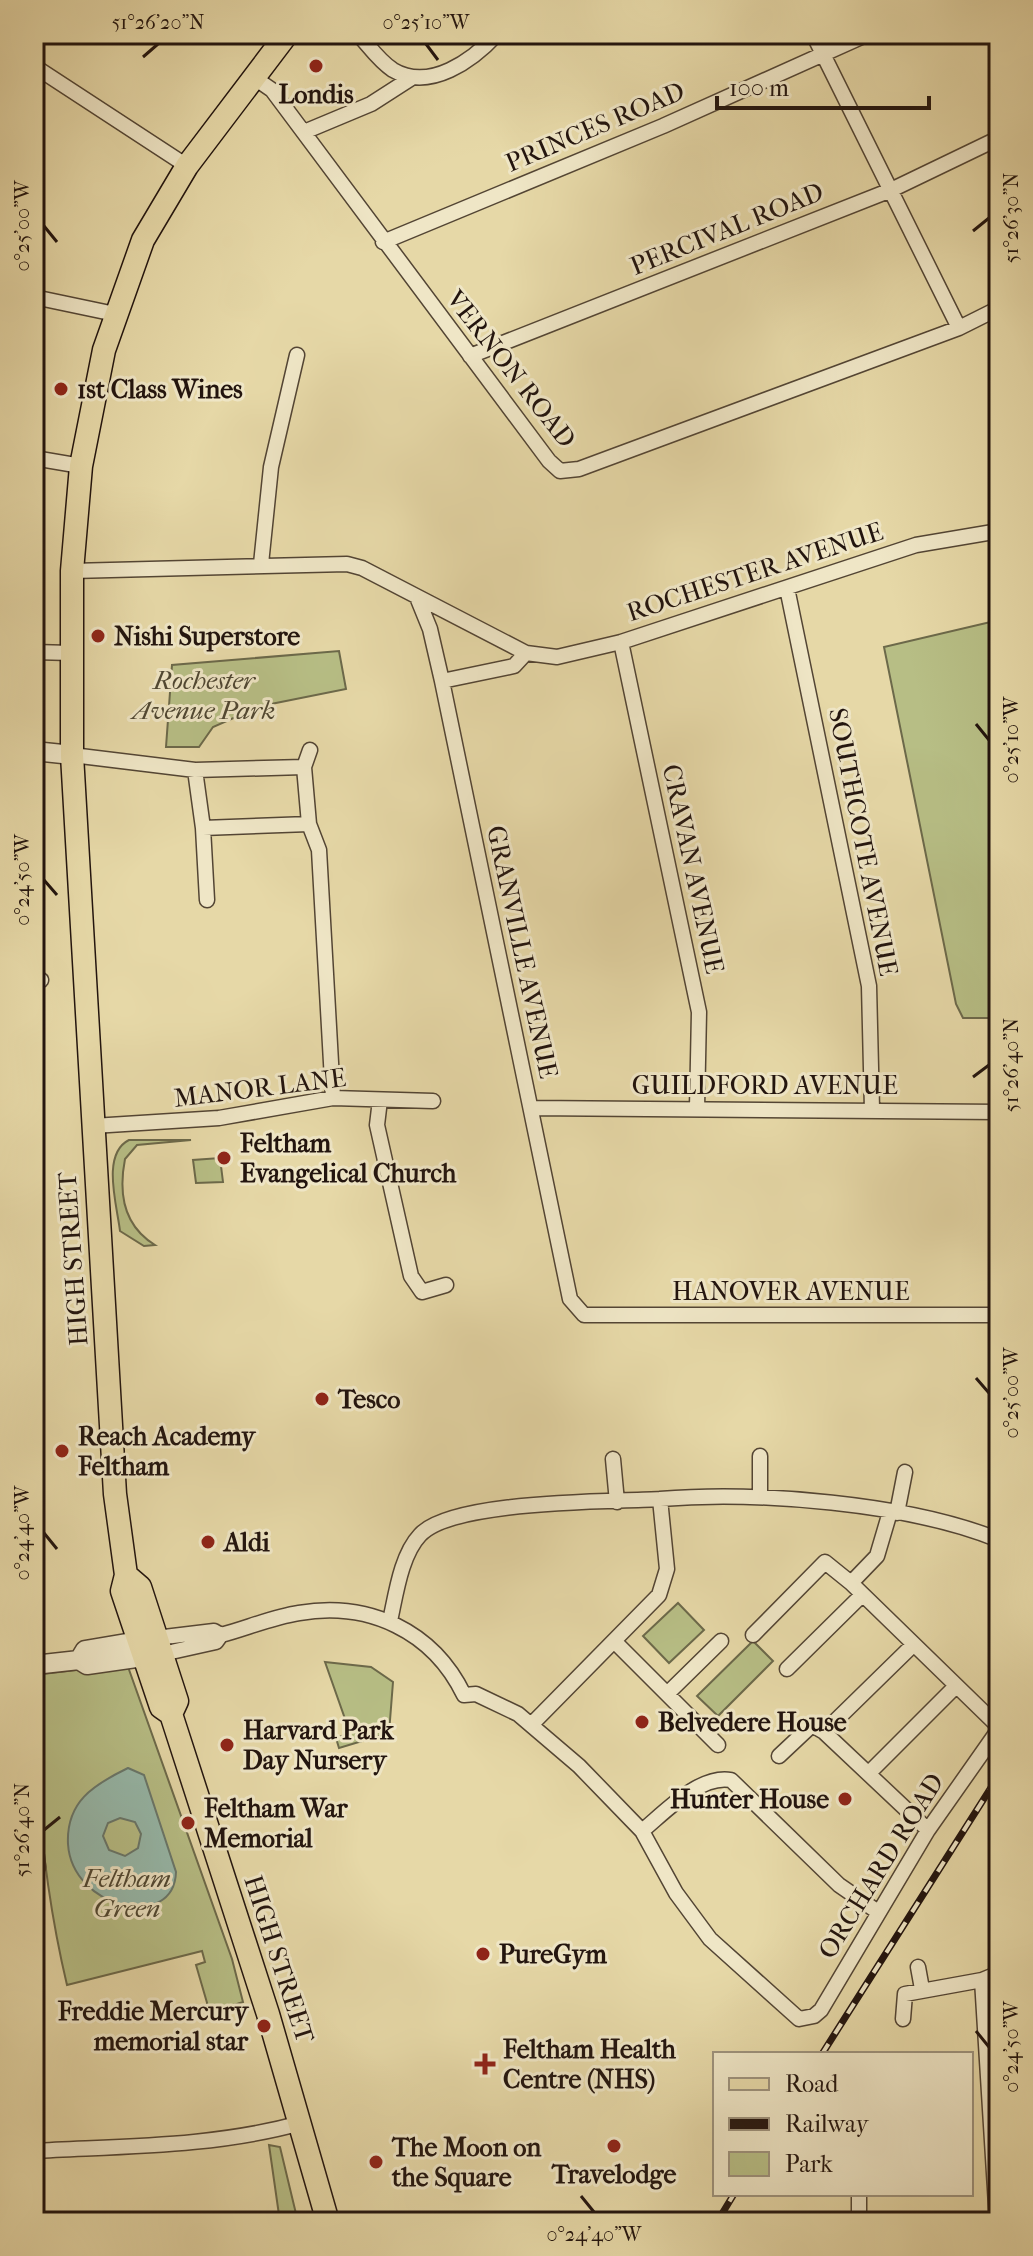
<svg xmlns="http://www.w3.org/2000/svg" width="1033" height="2256" font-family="'IM FELL French Canon',serif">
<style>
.green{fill:#b7be85;stroke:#6c694a;stroke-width:2}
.water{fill:#96b9ab;stroke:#68776c;stroke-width:2;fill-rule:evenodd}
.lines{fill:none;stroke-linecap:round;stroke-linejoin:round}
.minor-casing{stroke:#534534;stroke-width:17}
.tertiary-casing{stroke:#534534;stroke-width:21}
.primary-casing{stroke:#22140e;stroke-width:25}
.minor{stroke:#efe6c6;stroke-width:14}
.tertiary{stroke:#efe6c6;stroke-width:18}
.primary{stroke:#e6d8a7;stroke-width:22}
.rail-casing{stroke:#22140e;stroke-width:7}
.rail{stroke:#efe6c6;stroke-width:4;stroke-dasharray:12;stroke-linecap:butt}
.ticks{fill:none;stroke:#22140e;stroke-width:3}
.poi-dot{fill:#8f2418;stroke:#efe6c6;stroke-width:3}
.labels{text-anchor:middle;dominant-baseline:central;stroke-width:6;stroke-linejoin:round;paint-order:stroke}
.poi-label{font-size:26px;font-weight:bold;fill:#22140e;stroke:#efe6c6;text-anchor:start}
.street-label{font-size:26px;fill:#22140e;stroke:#efe6c6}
.park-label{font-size:26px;font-style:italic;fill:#4f4732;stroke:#efe6c6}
.neatline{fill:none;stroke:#22140e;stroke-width:3}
.ticks-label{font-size:20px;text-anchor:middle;fill:#22140e}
</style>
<rect width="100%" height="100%" fill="#e6d8a7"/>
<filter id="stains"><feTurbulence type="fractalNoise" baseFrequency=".0025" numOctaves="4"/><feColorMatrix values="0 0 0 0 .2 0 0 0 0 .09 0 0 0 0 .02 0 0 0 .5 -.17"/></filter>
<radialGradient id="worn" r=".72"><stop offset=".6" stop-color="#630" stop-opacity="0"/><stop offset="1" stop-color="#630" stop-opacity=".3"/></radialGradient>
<path class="green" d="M 999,620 L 999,1018 L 963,1018 L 956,1004 L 884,647 Z
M 339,651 L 346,689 L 261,706 L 213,727 L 199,747 L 166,747 L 172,665 Z
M 129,1140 L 191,1140 L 137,1145 L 125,1159 C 118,1195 124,1226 155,1245 L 144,1246 L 120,1231 C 117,1205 101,1154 129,1140 Z
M 220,1158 L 223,1182 L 196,1183 L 193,1160 Z
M 678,1603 L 704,1630 L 669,1663 L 643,1636 Z
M 753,1641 L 773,1661 L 718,1716 L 697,1696 Z
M 325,1662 L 371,1667 L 393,1682 L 389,1733 L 339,1748 L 336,1738 L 350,1733 Z
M 127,1664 L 232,1959 L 243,2002 L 210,2013 L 196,1965 L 205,1962 L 202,1951 L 67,1985 C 43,1884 34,1778 34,1675 Z
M 269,2145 L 280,2147 L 298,2222 L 280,2222 Z"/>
<path class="water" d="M 128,1768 L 144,1775 L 176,1872 C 174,1932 72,1909 68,1844 C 66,1802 93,1785 128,1768 ZM 120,1818 L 135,1822 L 141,1834 L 138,1848 L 125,1856 L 109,1850 L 103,1836 L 108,1823 Z"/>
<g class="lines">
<g class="minor-casing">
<path id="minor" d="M 358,34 C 369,46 379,61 393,70 C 430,92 473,60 497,34
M 813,34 L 959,328
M 34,66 L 187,166
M 256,79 L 272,90 L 549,461 L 560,471 L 579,469 L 959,328 L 999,308
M 304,132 L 371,104 L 413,77
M 383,242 L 663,126 L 868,34
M 34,297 L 115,314
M 470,356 L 891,190 L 999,138
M 34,458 L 81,466
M 261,564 L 271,467 L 297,355
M 72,571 L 347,564 L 362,568 L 526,653 L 557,657 L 621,642 L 916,545 L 999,531
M 787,588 L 869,986 L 872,1109
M 417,597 L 430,629 L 442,681 L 570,1299 L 584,1315 L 999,1315
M 621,642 L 699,1012 L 697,1108
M 34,652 L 71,653
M 442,681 L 514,666 L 526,653
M 72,755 L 195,770 L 304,767 L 309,824 L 203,828 L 195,770
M 304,767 L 310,750
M 309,824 L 319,850 L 333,1098
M 203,828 L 207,900
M 34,982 L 41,980
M 380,1100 L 377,1125 L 411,1276 L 422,1292 L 446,1285
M 531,1108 L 999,1112
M 93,1126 L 219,1118 L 333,1098 L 433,1101
M 613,1459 L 617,1502
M 760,1496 L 760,1456
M 660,1499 C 756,1491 909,1503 999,1540
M 890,1512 L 877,1556 L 851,1583 L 999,1727
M 897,1513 L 905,1472
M 390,1621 C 396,1594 401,1555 420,1535 C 452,1500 610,1502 660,1499 L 667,1569 L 659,1595 L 532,1724
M 753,1635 L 825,1562 L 851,1583
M 156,1638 L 214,1631 L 221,1635 C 247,1628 273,1617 299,1613 C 369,1601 433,1631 464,1695 L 476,1694 L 518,1714 L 579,1766 L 642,1831 L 676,1893 L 710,1939 L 799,2019 L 814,2016 L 821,2010 L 928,1830 L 999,1729
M 614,1641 L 718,1745
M 162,1654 L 216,1642 L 221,1635
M 787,1669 L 862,1595
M 667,1694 L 721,1641
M 824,1732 L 913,1645
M 779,1756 L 812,1725 L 824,1732 L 928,1830
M 869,1773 L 956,1686
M 642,1831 C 664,1813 700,1774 731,1780 L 839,1885 L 878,1912
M 34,1832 L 38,1867
M 918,1967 L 922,1989
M 982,1980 L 997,2222
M 903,2019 L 905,1994 L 982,1980 L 999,1973
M 34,2151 C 124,2146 214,2147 301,2123
M 859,2222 L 859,2194"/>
</g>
<g class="tertiary-casing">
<path id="tertiary" d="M 34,751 L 72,755
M 79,1660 L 85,1650 L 150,1639
M 34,1665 L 79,1660 L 87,1665 L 157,1655"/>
</g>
<g class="primary-casing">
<path id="primary" d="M 287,34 L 187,166 L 143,240 L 104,350 L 81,466 L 72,571 L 72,755 L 115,1494 L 126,1575 L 122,1591 L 161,1707 L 171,1714 L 268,2014 L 328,2222
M 126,1575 L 140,1587 L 177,1701 L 171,1714"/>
</g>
<use href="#minor" class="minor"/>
<use href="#tertiary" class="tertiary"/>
<use href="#primary" class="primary"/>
<g class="rail-casing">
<path id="rail" d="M 822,2054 L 999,1775
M 717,2222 L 734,2194"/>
</g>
<use href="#rail" class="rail"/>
</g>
<path class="ticks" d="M 426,44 L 438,60M 143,57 L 158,44M 44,226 L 57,242M 973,231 L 989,218M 976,724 L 989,740M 44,880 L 57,895M 973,1077 L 989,1065M 976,1378 L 989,1393M 44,1533 L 57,1549M 44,1830 L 60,1817M 976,2031 L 989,2047M 581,2196 L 594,2212"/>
<g class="poi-dot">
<circle cx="316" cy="66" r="8"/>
<circle cx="61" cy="389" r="8"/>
<circle cx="98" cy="636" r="8"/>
<circle cx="224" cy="1158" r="8"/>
<circle cx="322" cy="1399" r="8"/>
<circle cx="62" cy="1451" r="8"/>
<circle cx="208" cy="1542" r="8"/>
<circle cx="642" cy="1722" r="8"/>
<circle cx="227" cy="1745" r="8"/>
<circle cx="845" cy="1799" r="8"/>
<circle cx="188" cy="1823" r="8"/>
<circle cx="483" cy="1954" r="8"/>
<circle cx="264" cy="2026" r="8"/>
<path d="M481 2052h8v8h8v8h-8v8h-8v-8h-8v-8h8z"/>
<circle cx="614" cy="2146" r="8"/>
<circle cx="376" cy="2162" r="8"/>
</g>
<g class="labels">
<g class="poi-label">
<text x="316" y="94" text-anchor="middle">Londis</text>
<text x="77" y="389">1st Class Wines</text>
<text x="114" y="636">Nishi Superstore</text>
<text x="240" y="1143">Feltham<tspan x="240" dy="30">Evangelical Church</tspan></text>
<text x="338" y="1399">Tesco</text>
<text x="78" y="1436">Reach Academy<tspan x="78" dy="30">Feltham</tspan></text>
<text x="224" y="1542">Aldi</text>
<text x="658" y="1722">Belvedere House</text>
<text x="243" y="1730">Harvard Park<tspan x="243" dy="30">Day Nursery</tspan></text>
<text x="829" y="1799" text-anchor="end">Hunter House</text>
<text x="204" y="1808">Feltham War<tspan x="204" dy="30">Memorial</tspan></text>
<text x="499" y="1954">PureGym</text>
<text x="248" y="2011" text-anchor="end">Freddie Mercury<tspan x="248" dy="30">memorial star</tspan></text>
<text x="503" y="2049">Feltham Health<tspan x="503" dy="30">Centre (NHS)</tspan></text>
<text x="392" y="2147">The Moon on<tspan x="392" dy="30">the Square</tspan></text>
<text x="614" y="2174" text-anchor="middle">Travelodge</text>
</g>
<g class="street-label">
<text transform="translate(595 127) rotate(-23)">PRINCES ROAD</text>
<text transform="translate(727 229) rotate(-22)">PERCIVAL ROAD</text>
<text transform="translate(511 369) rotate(52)">VERNON ROAD</text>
<text transform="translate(755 572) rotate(-18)">ROCHESTER AVENUE</text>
<text transform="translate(863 842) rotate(79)">SOUTHCOTE AVENUE</text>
<text transform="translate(693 869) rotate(78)">CRAVAN AVENUE</text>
<text transform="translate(522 952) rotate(78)">GRANVILLE AVENUE</text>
<text x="765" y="1085">GUILDFORD AVENUE</text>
<text transform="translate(260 1088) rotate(-7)">MANOR LANE</text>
<text transform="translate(73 1259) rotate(-94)">HIGH STREET</text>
<text x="791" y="1291">HANOVER AVENUE</text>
<text transform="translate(881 1866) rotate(-58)">ORCHARD ROAD</text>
<text transform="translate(279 1959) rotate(72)">HIGH STREET</text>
</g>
<g class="park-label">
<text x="204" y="680">Rochester<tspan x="204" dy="30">Avenue Park</tspan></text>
<text x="127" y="1878">Feltham<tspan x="127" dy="30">Green</tspan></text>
</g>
</g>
<rect width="1033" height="2256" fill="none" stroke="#e6d8a7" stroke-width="88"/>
<rect x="713" y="2052" width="260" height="144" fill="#efe6c6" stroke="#9d927c" stroke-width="2"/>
<rect x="729" y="2078" width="40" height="12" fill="#e6d8a7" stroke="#9d927c" stroke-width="2"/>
<text x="785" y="2092" font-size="24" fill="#22140e">Road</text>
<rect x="729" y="2118" width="40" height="12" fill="#22140e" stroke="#9d927c" stroke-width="2"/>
<text x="785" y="2132" font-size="24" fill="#22140e">Railway</text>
<rect x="729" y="2152" width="40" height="24" fill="#b7be85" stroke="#9d927c" stroke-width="2"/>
<text x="785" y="2172" font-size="24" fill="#22140e">Park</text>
<path d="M717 96v12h212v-12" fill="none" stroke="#22140e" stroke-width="4"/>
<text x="729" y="96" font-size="24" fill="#22140e" stroke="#efe6c6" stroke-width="6" paint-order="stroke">100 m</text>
<rect x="44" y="44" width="945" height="2168" class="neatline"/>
<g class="ticks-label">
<text x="158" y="29">51°26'20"N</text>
<text x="426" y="29">0°25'10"W</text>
<text transform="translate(1011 218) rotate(-90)" y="7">51°26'30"N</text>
<text transform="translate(22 226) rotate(-90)" y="7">0°25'00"W</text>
<text transform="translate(1011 740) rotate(-90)" y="7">0°25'10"W</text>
<text transform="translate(22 880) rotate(-90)" y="7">0°24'50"W</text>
<text transform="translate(1011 1065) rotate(-90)" y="7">51°26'40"N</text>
<text transform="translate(1011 1393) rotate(-90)" y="7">0°25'00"W</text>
<text transform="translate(22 1533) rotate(-90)" y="7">0°24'40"W</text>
<text transform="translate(22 1830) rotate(-90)" y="7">51°26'40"N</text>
<text transform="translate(1011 2047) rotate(-90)" y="7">0°24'50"W</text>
<text x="594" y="2241">0°24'40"W</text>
</g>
<rect width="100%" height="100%" filter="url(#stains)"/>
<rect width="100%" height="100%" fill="url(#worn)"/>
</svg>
